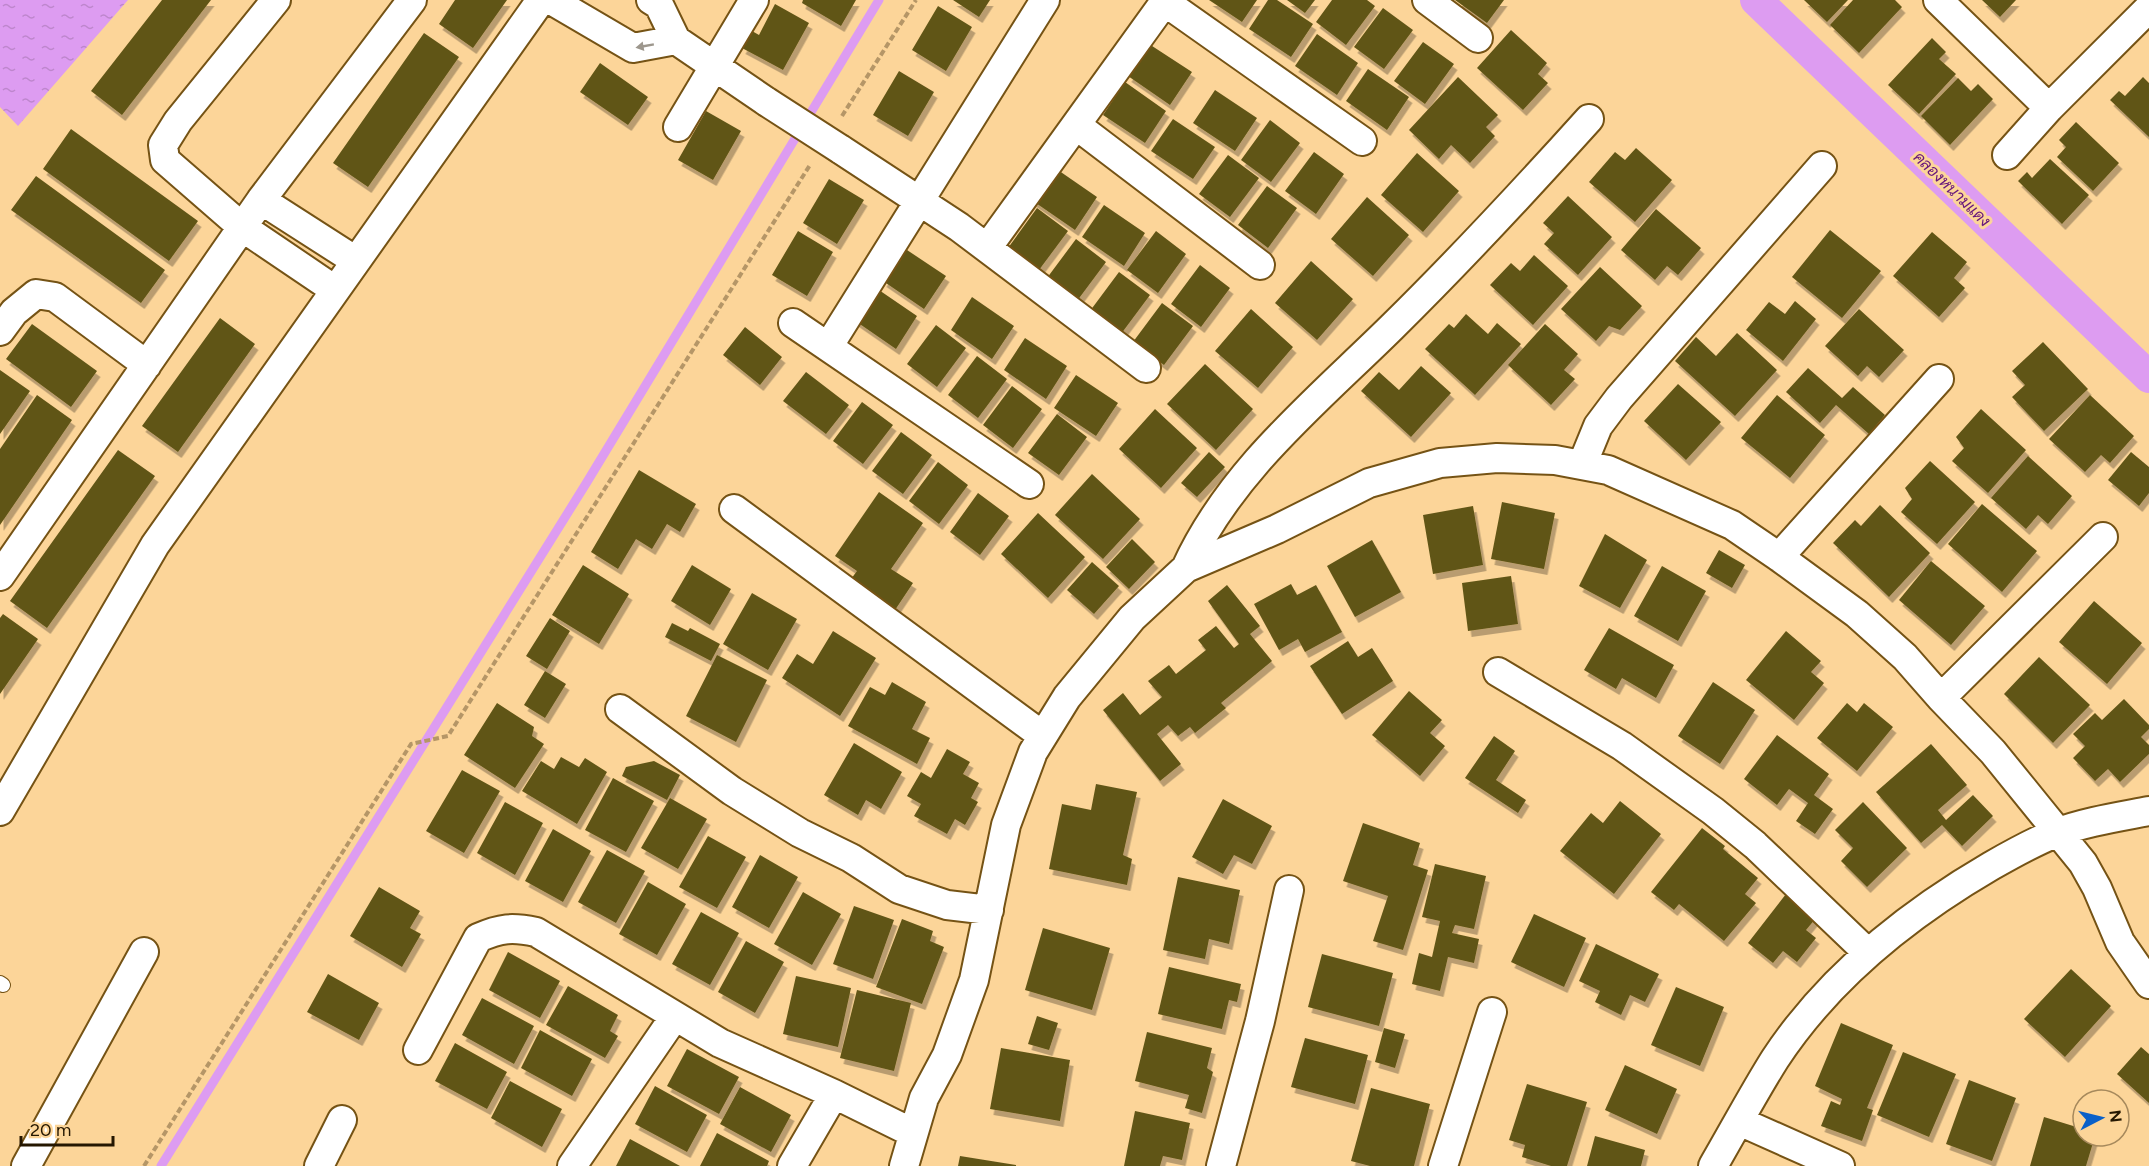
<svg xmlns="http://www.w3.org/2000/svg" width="2149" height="1166" font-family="Figtree,Sarabun,sans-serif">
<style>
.water{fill:url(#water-ripples)}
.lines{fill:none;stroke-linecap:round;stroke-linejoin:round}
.stream{stroke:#dd9cf1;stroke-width:9}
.canal{stroke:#dd9cf1;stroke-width:32}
.building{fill:#615517;filter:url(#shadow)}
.service-casing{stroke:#755315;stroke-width:16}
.minor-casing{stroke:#755315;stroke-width:32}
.path{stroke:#b59667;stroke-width:4;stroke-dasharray:6 3;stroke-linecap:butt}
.service{stroke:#fff;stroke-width:14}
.minor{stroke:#fff;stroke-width:28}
.minor-bridge-casing{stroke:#755315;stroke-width:32;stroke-linecap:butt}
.minor-bridge{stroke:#fff;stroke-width:28}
.oneway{fill:#9d978d}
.labels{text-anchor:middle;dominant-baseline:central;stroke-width:6;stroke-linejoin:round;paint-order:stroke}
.water-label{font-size:16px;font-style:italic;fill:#67177c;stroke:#fcd599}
</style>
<defs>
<pattern id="water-ripples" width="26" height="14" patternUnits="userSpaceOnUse" patternTransform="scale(1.5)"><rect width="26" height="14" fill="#dd9cf1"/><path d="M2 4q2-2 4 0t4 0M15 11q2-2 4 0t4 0" fill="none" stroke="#be86cd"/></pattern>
<filter id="shadow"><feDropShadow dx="3.5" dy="6" stdDeviation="0" flood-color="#0004"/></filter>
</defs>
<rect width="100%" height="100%" fill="#fcd599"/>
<path class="water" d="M 0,0 L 128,0 L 18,126 L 0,107 Z"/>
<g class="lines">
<path class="stream" d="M 161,1166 L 587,482 L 879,0"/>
<path class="canal" d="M 1756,0 L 2149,377"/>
</g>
<path class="building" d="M 162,0 L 211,0 L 122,115 L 91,91 Z
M 455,0 L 507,0 L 473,48 L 439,24 Z
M 803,0 L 856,0 L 841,26 L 802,3 Z
M 953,0 L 990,0 L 979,17 Z
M 1209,0 L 1257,0 L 1242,22 Z
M 1268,0 L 1277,0 L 1313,24 L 1291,57 L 1249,29 Z
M 1287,0 L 1315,0 L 1305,13 Z
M 1332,0 L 1367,0 L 1375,6 L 1346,45 L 1316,22 Z
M 1455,0 L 1504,0 L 1487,23 Z
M 1804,0 L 1848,0 L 1827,22 Z
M 1853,0 L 1895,0 L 1902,7 L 1859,53 L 1830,25 Z
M 1982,0 L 2016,0 L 2000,17 Z
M 775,4 L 809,23 L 783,70 L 742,48 L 752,31 L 759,35 Z
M 938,6 L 972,27 L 946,71 L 912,50 Z
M 1383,8 L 1413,30 L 1384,69 L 1354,47 Z
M 1511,30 L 1547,63 L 1538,74 L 1548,83 L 1523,110 L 1477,68 Z
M 424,33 L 459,57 L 368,187 L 333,163 Z
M 1317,34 L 1358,63 L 1337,95 L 1295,66 Z
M 1932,38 L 1946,52 L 1939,59 L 1956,74 L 1919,114 L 1888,85 Z
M 1423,42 L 1454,64 L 1425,104 L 1394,81 Z
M 1149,44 L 1192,72 L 1170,105 L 1128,76 Z
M 600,63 L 648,97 L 628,125 L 580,92 Z
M 1368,69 L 1409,97 L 1387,130 L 1346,101 Z
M 899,71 L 934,92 L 908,136 L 873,115 Z
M 1458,77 L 1498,115 L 1486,127 L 1495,136 L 1470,163 L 1451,145 L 1439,159 L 1409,130 Z
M 2143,77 L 2149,83 L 2149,137 L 2110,100 L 2119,91 L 2125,96 Z
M 1958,78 L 1971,91 L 1978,84 L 1993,99 L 1950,145 L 1921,116 Z
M 1125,82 L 1166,111 L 1145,143 L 1103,115 Z
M 1215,90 L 1257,118 L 1235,151 L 1193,123 Z
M 706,111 L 741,131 L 713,180 L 678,160 Z
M 1173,119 L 1215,147 L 1193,179 L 1151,151 Z
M 1270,120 L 1300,143 L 1271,182 L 1241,160 Z
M 2076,122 L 2119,163 L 2093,191 L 2057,157 L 2066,147 L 2059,140 Z
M 71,129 L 198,221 L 169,261 L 43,169 Z
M 1636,148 L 1672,180 L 1635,222 L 1589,182 L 1615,152 L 1625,160 Z
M 1314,152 L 1344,174 L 1316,214 L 1285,191 Z
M 1417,153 L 1459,191 L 1423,232 L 1381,195 Z
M 1228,155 L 1259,178 L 1230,217 L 1199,194 Z
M 2050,159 L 2089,195 L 2062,224 L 2018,181 L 2027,172 L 2032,178 Z
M 1055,168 L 1097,197 L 1075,230 L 1033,201 Z
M 36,176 L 165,270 L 141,303 L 11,210 Z
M 829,179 L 864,200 L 837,244 L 803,223 Z
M 1267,186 L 1297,208 L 1268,248 L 1238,225 Z
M 1568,196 L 1612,237 L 1578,275 L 1544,244 L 1554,233 L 1543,223 Z
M 1367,197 L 1409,235 L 1373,276 L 1331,239 Z
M 1104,205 L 1145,233 L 1124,266 L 1082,237 Z
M 1037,208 L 1068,231 L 1039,270 L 1008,248 Z
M 1656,209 L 1701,248 L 1678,275 L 1667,266 L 1655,280 L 1621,250 Z
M 1830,230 L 1881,271 L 1842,318 L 1792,277 Z
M 798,231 L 833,252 L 807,296 L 772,275 Z
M 1156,231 L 1186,254 L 1158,293 L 1127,270 Z
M 1932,232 L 1967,262 L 1954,278 L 1965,288 L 1939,317 L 1893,276 Z
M 1076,239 L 1106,262 L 1077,301 L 1047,278 Z
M 904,248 L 946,276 L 924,309 L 883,281 Z
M 1534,255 L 1568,286 L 1533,325 L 1490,285 L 1511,263 L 1520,271 Z
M 1311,261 L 1353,299 L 1317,340 L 1275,303 Z
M 1200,265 L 1230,288 L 1201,327 L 1171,304 Z
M 1600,267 L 1642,306 L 1620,330 L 1609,326 L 1596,341 L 1561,309 Z
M 1119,272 L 1150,295 L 1121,334 L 1090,311 Z
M 876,288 L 917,316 L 896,349 L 854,320 Z
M 972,297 L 1014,326 L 992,359 L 951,330 Z
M 1795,301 L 1816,319 L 1783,361 L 1746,330 L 1769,302 L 1785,314 Z
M 1162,303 L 1193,326 L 1164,365 L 1133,342 Z
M 1251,309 L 1293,347 L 1258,388 L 1215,351 Z
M 1859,309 L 1904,350 L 1879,377 L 1867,366 L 1858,376 L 1825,346 Z
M 1466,314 L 1488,334 L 1497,323 L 1521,344 L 1475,395 L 1425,349 L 1449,324 L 1454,328 Z
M 220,318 L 255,344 L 178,452 L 142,426 Z
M 32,324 L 97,371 L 71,407 L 6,359 Z
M 1545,324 L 1578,354 L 1564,370 L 1575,379 L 1551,405 L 1508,365 Z
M 936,325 L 966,348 L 937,387 L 907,364 Z
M 745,327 L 782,357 L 760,385 L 723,355 Z
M 1737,333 L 1777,370 L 1735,416 L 1675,361 L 1696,337 L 1716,356 Z
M 1025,338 L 1067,366 L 1046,399 L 1004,370 Z
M 2043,342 L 2088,389 L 2044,431 L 2012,397 L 2025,385 L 2012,371 Z
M 977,356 L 1007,379 L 978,418 L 948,395 Z
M 1205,364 L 1253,409 L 1216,450 L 1167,404 Z
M 1421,366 L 1451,393 L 1411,437 L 1361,391 L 1379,372 L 1399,390 Z
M 1808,368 L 1842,398 L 1853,387 L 1885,415 L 1869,434 L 1836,405 L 1820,423 L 1786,392 Z
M 0,370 L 30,391 L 0,434 Z
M 806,372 L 849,405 L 826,434 L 783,401 Z
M 1076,375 L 1118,403 L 1096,436 L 1054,408 Z
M 1678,384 L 1721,422 L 1686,460 L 1644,421 Z
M 1012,386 L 1042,409 L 1013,448 L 983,425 Z
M 37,395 L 72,420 L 0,525 L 0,449 Z
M 1777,395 L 1825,435 L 1790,478 L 1741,438 Z
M 2090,395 L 2134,436 L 2110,463 L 2101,455 L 2085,472 L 2049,439 Z
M 862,402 L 893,425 L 863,464 L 833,441 Z
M 1155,409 L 1197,448 L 1161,488 L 1119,449 Z
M 1981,409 L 2026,450 L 1988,493 L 1952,461 L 1964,448 L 1956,437 Z
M 1057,414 L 1087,437 L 1059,475 L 1028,453 Z
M 901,432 L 932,455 L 903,494 L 872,471 Z
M 118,450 L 155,476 L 47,628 L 10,601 Z
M 1209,452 L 1225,467 L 1197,497 L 1181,483 Z
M 2131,452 L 2149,467 L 2149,493 L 2139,506 L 2108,480 Z
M 2028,456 L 2072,496 L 2048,524 L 2038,515 L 2026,529 L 1991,498 Z
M 1930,461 L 1975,502 L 1937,544 L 1901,512 L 1912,499 L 1905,488 Z
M 938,462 L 968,485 L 939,524 L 909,501 Z
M 639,470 L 696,504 L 680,532 L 667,524 L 652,549 L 636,539 L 618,569 L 591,552 Z
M 1092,474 L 1140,519 L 1103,559 L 1055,515 Z
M 879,492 L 923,523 L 891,569 L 913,583 L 893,613 L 848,583 L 857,571 L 835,556 Z
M 978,493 L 1009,516 L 980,555 L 950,532 Z
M 1502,502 L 1555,513 L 1544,569 L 1491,559 Z
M 1982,504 L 2037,551 L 2002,592 L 1948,544 Z
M 1880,505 L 1930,553 L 1889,597 L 1833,543 L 1855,520 L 1861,526 Z
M 1473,506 L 1483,565 L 1433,574 L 1423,515 Z
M 1038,513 L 1085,557 L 1048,598 L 1001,554 Z
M 1605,534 L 1647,560 L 1620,608 L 1579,586 Z
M 1132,539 L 1155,562 L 1129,589 L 1106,567 Z
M 1372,540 L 1401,592 L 1355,617 L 1327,566 Z
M 1719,550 L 1745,565 L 1732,588 L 1706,573 Z
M 1931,561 L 1985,606 L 1951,645 L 1899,600 Z
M 1092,562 L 1119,586 L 1094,614 L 1067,590 Z
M 583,565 L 629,594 L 599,644 L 552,615 Z
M 692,565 L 731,589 L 710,625 L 671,601 Z
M 1662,566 L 1706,591 L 1678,641 L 1634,616 Z
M 1511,576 L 1518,624 L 1468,631 L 1462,583 Z
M 1291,584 L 1297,595 L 1316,585 L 1342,632 L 1305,652 L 1298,639 L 1279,650 L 1254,604 Z
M 1227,585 L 1260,626 L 1250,634 L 1272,661 L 1221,703 L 1226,708 L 1195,733 L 1190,727 L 1178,736 L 1168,725 L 1157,734 L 1181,764 L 1160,781 L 1103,710 L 1123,693 L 1140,715 L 1162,697 L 1148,681 L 1169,665 L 1176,674 L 1206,650 L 1198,640 L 1216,626 L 1234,648 L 1239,644 L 1208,601 Z
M 752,593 L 797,619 L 768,670 L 723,644 Z
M 2094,601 L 2142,643 L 2107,684 L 2059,642 Z
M 3,614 L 38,639 L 0,694 L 0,618 Z
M 550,618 L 570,631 L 547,669 L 526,656 Z
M 672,623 L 688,631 L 690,628 L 720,644 L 711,661 L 665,637 Z
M 1609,628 L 1674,665 L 1656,698 L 1622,678 L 1616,689 L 1584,670 Z
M 833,631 L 876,658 L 840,716 L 782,678 L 797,654 L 813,664 Z
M 1786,631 L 1821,661 L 1811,672 L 1824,683 L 1794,720 L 1746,680 Z
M 1348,641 L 1358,657 L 1372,648 L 1393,681 L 1342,714 L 1310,666 Z
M 717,655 L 767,680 L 736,742 L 686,716 Z
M 2039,657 L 2090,705 L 2053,743 L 2004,694 Z
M 545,671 L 566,684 L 545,718 L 524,705 Z
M 892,682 L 926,702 L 912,729 L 930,738 L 917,764 L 848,726 L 870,687 L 885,695 Z
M 1713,682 L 1755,710 L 1720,764 L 1678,736 Z
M 1409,691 L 1442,720 L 1430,733 L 1445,746 L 1420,776 L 1372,735 Z
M 2124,699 L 2149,725 L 2149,729 L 2141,737 L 2149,745 L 2149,754 L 2120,782 L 2108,769 L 2095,781 L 2073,758 L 2085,746 L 2073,734 L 2095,713 L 2102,720 Z
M 497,703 L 534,727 L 532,736 L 544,744 L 515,788 L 464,755 Z
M 1847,703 L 1857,712 L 1864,703 L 1893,727 L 1857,771 L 1817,738 Z
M 1777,735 L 1829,774 L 1814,795 L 1833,809 L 1815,834 L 1796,821 L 1808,803 L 1789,789 L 1777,805 L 1744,779 Z
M 1494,736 L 1515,751 L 1496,780 L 1526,800 L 1518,813 L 1465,778 Z
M 854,743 L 902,772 L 881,809 L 866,800 L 858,815 L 824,795 Z
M 1931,744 L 1967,785 L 1938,810 L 1946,820 L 1973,795 L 1993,816 L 1962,846 L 1942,825 L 1921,843 L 1876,792 Z
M 947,749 L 970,762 L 963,774 L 979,783 L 971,798 L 978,802 L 965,825 L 955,819 L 947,834 L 914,816 L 921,804 L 907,796 L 921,772 L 931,778 Z
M 561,757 L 579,767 L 585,758 L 607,772 L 577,824 L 522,791 L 541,761 L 554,769 Z
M 654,761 L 680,775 L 667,800 L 622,776 L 626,767 Z
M 462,770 L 500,791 L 464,853 L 426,831 Z
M 613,778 L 654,801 L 626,852 L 585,830 Z
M 1096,784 L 1137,792 L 1123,855 L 1132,859 L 1127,885 L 1049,869 L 1062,804 L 1091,810 Z
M 670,798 L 707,819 L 678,869 L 641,848 Z
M 1223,799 L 1272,826 L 1252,864 L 1234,855 L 1223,874 L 1192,857 Z
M 1620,801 L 1661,834 L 1614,894 L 1560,851 L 1591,813 L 1603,823 Z
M 505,802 L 543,823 L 515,875 L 477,853 Z
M 1863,802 L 1907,848 L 1867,887 L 1841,861 L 1853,848 L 1835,830 Z
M 1363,823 L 1420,843 L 1413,865 L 1428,870 L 1403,950 L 1373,941 L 1388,896 L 1343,881 Z
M 1702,828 L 1725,846 L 1723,849 L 1758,878 L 1745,894 L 1756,903 L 1724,941 L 1679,904 L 1674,910 L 1651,892 Z
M 553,829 L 591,851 L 563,902 L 525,881 Z
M 708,836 L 746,857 L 717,908 L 679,887 Z
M 607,850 L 645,871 L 616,923 L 578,902 Z
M 760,855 L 798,877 L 769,928 L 732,907 Z
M 1435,864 L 1486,876 L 1474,929 L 1455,925 L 1452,933 L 1479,939 L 1474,963 L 1448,957 L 1440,991 L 1412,984 L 1419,953 L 1432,957 L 1440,921 L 1422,917 Z
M 1178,877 L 1240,890 L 1229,944 L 1209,939 L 1205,959 L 1163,950 Z
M 648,882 L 686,904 L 657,955 L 619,934 Z
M 379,887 L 420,911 L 410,928 L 421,934 L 402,967 L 350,936 Z
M 803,892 L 841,914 L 812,965 L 774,944 Z
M 1786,894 L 1816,918 L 1806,930 L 1816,938 L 1797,962 L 1783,951 L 1773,963 L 1748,943 Z
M 854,906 L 894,920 L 873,979 L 833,964 Z
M 701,912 L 739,933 L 710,985 L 672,964 Z
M 1534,914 L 1586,938 L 1564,987 L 1511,962 Z
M 902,919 L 933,931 L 930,941 L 944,947 L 922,1004 L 876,987 Z
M 1043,928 L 1110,948 L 1092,1010 L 1025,990 Z
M 746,941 L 784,962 L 755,1013 L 718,992 Z
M 1596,944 L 1659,974 L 1645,1002 L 1630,995 L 1621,1015 L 1595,1002 L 1600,991 L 1579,981 Z
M 508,952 L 560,981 L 540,1018 L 489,990 Z
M 1322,954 L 1393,973 L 1379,1026 L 1308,1007 Z
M 1169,967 L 1241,984 L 1237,1002 L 1229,1000 L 1222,1029 L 1158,1014 Z
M 2071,969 L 2111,1006 L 2065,1057 L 2024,1019 Z
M 328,974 L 379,1003 L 359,1040 L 307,1012 Z
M 796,976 L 851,988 L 838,1047 L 783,1034 Z
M 568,986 L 618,1015 L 610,1031 L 618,1036 L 605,1058 L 546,1025 Z
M 1676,987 L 1724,1007 L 1700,1066 L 1651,1045 Z
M 857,990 L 911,1003 L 894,1071 L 840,1058 Z
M 482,998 L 534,1026 L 514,1064 L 462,1035 Z
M 1037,1016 L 1058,1023 L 1049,1050 L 1028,1044 Z
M 1841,1023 L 1893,1045 L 1867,1108 L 1873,1110 L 1862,1141 L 1821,1126 L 1831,1101 L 1840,1105 L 1842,1099 L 1815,1086 Z
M 1384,1028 L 1405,1034 L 1395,1068 L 1375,1062 Z
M 540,1030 L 592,1059 L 572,1096 L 521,1068 Z
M 1147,1032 L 1212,1048 L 1207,1068 L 1213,1072 L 1202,1113 L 1185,1108 L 1189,1095 L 1135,1081 Z
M 1305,1038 L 1368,1055 L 1355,1104 L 1291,1087 Z
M 455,1043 L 507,1072 L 487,1109 L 435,1081 Z
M 2141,1047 L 2149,1054 L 2149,1103 L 2117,1074 Z
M 1001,1048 L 1070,1060 L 1060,1121 L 990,1109 Z
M 687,1049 L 739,1077 L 719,1114 L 667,1086 Z
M 1903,1052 L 1956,1074 L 1929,1137 L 1877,1115 Z
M 1625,1065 L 1677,1089 L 1657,1134 L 1605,1110 Z
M 1969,1080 L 2016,1098 L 1992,1161 L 1946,1144 Z
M 510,1081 L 562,1109 L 542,1147 L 491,1118 Z
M 1527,1084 L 1587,1102 L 1567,1166 L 1551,1166 L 1522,1157 L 1525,1145 L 1509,1140 Z
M 655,1086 L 707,1115 L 687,1152 L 635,1124 Z
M 740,1087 L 791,1115 L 771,1152 L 720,1124 Z
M 1371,1088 L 1430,1104 L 1414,1166 L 1370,1166 L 1351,1161 Z
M 1135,1111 L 1190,1123 L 1182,1160 L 1163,1156 L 1160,1166 L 1124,1166 Z
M 2044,1117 L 2083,1129 L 2083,1136 L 2095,1136 L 2086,1166 L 2030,1166 Z
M 717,1133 L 769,1161 L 767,1166 L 700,1166 Z
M 1595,1136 L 1645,1150 L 1641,1166 L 1587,1166 Z
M 630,1139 L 680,1166 L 616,1166 Z
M 960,1156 L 1016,1165 L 1016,1166 L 958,1166 Z"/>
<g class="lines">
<g class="service-casing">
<path id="service" d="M 0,983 L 3,985"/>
</g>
<g class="minor-casing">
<path id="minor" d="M 276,0 L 178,121 L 163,145 L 165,160 L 242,227 L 335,290
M 551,0 L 633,48 L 676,40 L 659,5 L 651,0
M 1427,0 L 1478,38
M 1938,0 L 2049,108
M 1165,2 L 1362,141
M 676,40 L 767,102
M 1076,125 L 1260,265
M 678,127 L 754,0
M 840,149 L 959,227 L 1146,368
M 2007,155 L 2049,108 L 2149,8
M 987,248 L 1166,0
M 356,261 L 261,200 L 412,0
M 793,323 L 1029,484
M 0,331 L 14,312 L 36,294 L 55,297 L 147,365
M 828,347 L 1045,0
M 1582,465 L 1598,426 L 1619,398 L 1822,166
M 734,509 L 1043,736
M 1779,557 L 1939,379
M 1186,568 C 1230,471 1317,401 1392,327 C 1460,260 1525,190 1589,119
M 0,576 L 261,200
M 1498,672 L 1622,746 L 1713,811 L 1755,845 L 1868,953
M 1941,698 L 2103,537
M 620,709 L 732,791 L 800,833 L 851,858 L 899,889 L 947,905 L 989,910
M 0,811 L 155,545 L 541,0
M 418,1050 L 478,938 C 501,928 512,927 536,932 L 720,1043 L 834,1094 L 913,1133
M 1739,1121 L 1840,1166
M 26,1166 L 144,952
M 319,1166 L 342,1120
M 572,1166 L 675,1016
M 792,1166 L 834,1094
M 904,1166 L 924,1098 L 947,1055 L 974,980 L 1006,825 L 1033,752 L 1067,697 L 1132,618 L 1186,568 L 1277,529 L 1369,483 L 1440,463 L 1497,458 L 1555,460 L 1608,470 L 1732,525 L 1779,557 L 1857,614 L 1905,657 L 1941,698 L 1993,752 L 2083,863 L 2097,888 L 2120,942 L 2149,984
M 1221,1166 L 1260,1021 L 1289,890
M 1443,1166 L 1492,1012
M 1713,1166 C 1734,1130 1753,1094 1775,1059 C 1829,977 1907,915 1991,866 C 2012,854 2033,842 2056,833 C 2085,822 2118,817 2149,811"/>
</g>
<path class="path" d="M 842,116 L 916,0
M 144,1166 L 411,744 L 448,736 L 810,165"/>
<use href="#service" class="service"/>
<use href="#minor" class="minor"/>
<g class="minor-bridge-casing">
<path id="minor-bridge" d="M 767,102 L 840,149"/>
</g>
<use href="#minor-bridge" class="minor-bridge"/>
</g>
<defs><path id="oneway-solid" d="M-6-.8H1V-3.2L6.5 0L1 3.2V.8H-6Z" transform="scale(1.5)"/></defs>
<use class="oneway" href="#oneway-solid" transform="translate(645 46) rotate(170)"/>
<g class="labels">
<g class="water-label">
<text transform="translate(1952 189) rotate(44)">คลองหนามแดง</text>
</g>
</g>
<g transform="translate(2101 1118) rotate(83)"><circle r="28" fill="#fcd599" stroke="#a6895c" stroke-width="1.5"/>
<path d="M0-4.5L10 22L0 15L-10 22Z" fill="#0a60c9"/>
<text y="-9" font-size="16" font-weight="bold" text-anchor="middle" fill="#251701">N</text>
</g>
<path d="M21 1136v9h92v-9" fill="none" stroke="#251701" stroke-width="3"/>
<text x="30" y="1136" font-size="18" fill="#251701" stroke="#fcd599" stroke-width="4.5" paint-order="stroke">20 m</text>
</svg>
